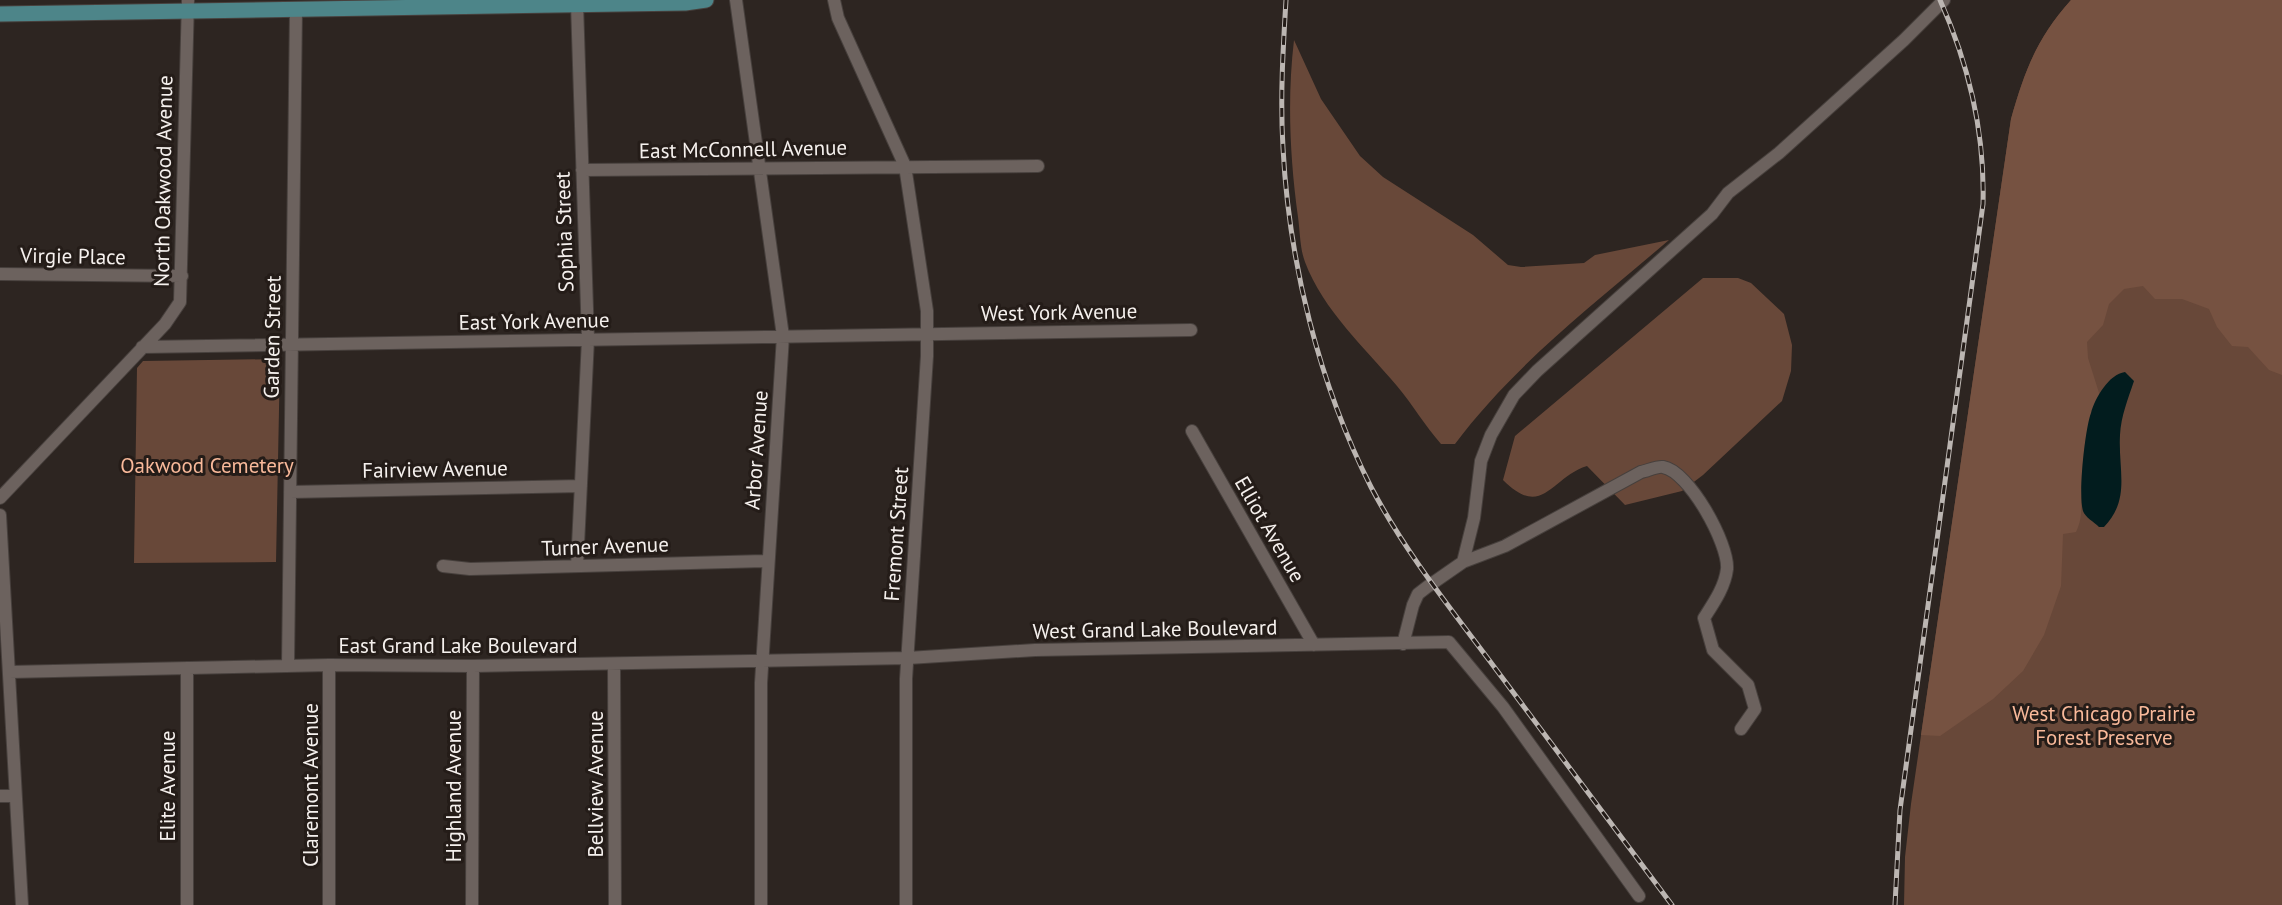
<svg xmlns="http://www.w3.org/2000/svg" width="2282" height="905" font-family="'PT Sans',sans-serif">
<style>
.green{fill:#684839}
.forest{fill:#765241}
.water{fill:#021c1e}
.lines{fill:none;stroke-linecap:round;stroke-linejoin:round}
.minor-casing{stroke:#47403d;stroke-width:14}
.major-casing{stroke:#47403d;stroke-width:17}
.minor{stroke:#6c625e;stroke-width:12}
.major{stroke:#4d8589;stroke-width:15}
.rail-casing{stroke:#bcb6b2;stroke-width:5}
.rail{stroke:#241c18;stroke-width:3;stroke-dasharray:9;stroke-linecap:butt}
.labels{text-anchor:middle;dominant-baseline:central;stroke-width:6;stroke-linejoin:round;paint-order:stroke}
.street-label{font-size:21px;fill:#f5f0ed;stroke:#241c18}
.park-label{font-size:21px;fill:#f9b99a;stroke:#241c18}
</style>
<rect width="100%" height="100%" fill="#2d2521"/>
<path class="green" d="M 2071,0 L 2282,0 L 2282,905 L 1904,905 L 1905,857 L 1911,804 L 2011,119 C 2025,70 2037,38 2071,0 Z
M 1294,40 L 1321,99 L 1360,156 L 1383,177 L 1473,235 L 1508,265 L 1521,267 L 1584,263 L 1595,255 L 1669,240 C 1594,304 1514,365 1455,444 L 1441,444 C 1425,426 1413,405 1397,386 C 1365,348 1323,310 1305,262 C 1300,249 1300,232 1298,217 C 1290,159 1287,99 1294,40 Z
M 1703,278 L 1738,278 L 1751,283 L 1784,314 L 1792,345 L 1791,371 L 1782,401 L 1703,475 L 1682,491 L 1625,505 L 1587,466 C 1551,477 1543,520 1503,480 L 1515,436 Z
M 280,359 L 276,562 L 134,563 L 137,368 L 143,361 Z"/>
<path class="forest" d="M 2071,0 L 2282,0 L 2282,375 L 2269,370 L 2248,347 L 2232,346 L 2217,327 L 2209,309 L 2182,299 L 2155,299 L 2143,286 L 2124,289 L 2109,304 L 2103,325 L 2087,342 L 2088,358 L 2100,396 C 2084,423 2083,460 2081,492 C 2081,508 2083,517 2076,532 L 2063,534 L 2061,586 L 2044,635 L 2023,671 L 1993,699 L 1940,736 L 1921,735 L 2011,119 C 2025,70 2037,38 2071,0 Z"/>
<path class="water" d="M 2125,372 L 2134,381 C 2128,399 2121,416 2120,435 C 2118,470 2131,499 2104,527 L 2099,527 C 2094,522 2085,517 2083,511 C 2078,495 2085,429 2091,413 C 2095,398 2109,374 2125,372 Z"/>
<g class="lines">
<g class="minor-casing">
<path id="minor" d="M 736,0 L 783,336 L 761,683 L 761,905
M 834,0 L 838,18 L 905,166 L 927,311 L 927,356 L 906,679 L 906,905
M 577,4 L 588,339 L 577,566
M 582,170 L 1038,166
M 0,274 L 182,276
M 142,347 L 1191,330
M 1192,431 L 1314,645
M 290,492 L 581,486
M 0,498 L 165,324 L 180,302 L 188,0
M 0,515 L 22,905
M 1463,562 L 1474,518 L 1481,461 L 1491,435 L 1514,395 L 1537,371 L 1712,214 L 1728,193 L 1779,153 L 1904,40 L 1944,0
M 443,566 L 470,569 L 768,561
M 1403,644 L 1413,605 L 1418,594 L 1427,587 L 1463,562 L 1505,546 L 1641,472 C 1647,471 1657,466 1663,467 C 1689,471 1729,544 1727,569 C 1725,587 1713,604 1704,618 L 1713,650 L 1748,685 L 1755,709 L 1741,729
M 614,664 L 615,905
M 329,665 L 329,905
M 288,666 L 296,9
M 187,668 L 187,905
M 9,672 L 329,665 L 473,666 L 690,662 L 908,658 L 1035,650 L 1449,642 L 1503,707 L 1639,896
M 0,796 L 15,796
M 472,905 L 473,666"/>
</g>
<g class="major-casing">
<path id="major" d="M 0,14 L 685,3 L 706,0"/>
</g>
<use href="#minor" class="minor"/>
<use href="#major" class="major"/>
<g class="rail-casing">
<path id="rail" d="M 1286,0 C 1283,49 1280,98 1283,148 C 1289,263 1319,384 1371,487 C 1405,552 1451,609 1495,668 C 1554,747 1613,826 1672,905
M 1895,905 L 1900,810 L 1983,204 C 1985,133 1969,65 1940,0"/>
</g>
<use href="#rail" class="rail"/>
</g>
<g class="labels">
<g class="street-label">
<text transform="translate(743 149) rotate(-1)">East McConnell Avenue</text>
<text transform="translate(163 181) rotate(-89)">North Oakwood Avenue</text>
<text transform="translate(564 232) rotate(-92)">Sophia Street</text>
<text transform="translate(73 256) rotate(1)">Virgie Place</text>
<text transform="translate(1059 312) rotate(-1)">West York Avenue</text>
<text transform="translate(534 321) rotate(-1)">East York Avenue</text>
<text transform="translate(272 337) rotate(-89)">Garden Street</text>
<text transform="translate(756 450) rotate(-86)">Arbor Avenue</text>
<text transform="translate(435 469) rotate(-1)">Fairview Avenue</text>
<text transform="translate(1270 529) rotate(60)">Elliot Avenue</text>
<text transform="translate(896 534) rotate(-86)">Fremont Street</text>
<text transform="translate(605 546) rotate(-2)">Turner Avenue</text>
<text transform="translate(1155 629) rotate(-1)">West Grand Lake Boulevard</text>
<text x="458" y="645">East Grand Lake Boulevard</text>
<text transform="translate(595 784) rotate(-90)">Bellview Avenue</text>
<text transform="translate(310 785) rotate(-90)">Claremont Avenue</text>
<text transform="translate(167 786) rotate(-90)">Elite Avenue</text>
<text transform="translate(453 786) rotate(-90)">Highland Avenue</text>
</g>
<g class="park-label">
<text x="207" y="465">Oakwood Cemetery</text>
<text x="2104" y="713">West Chicago Prairie<tspan x="2104" dy="24">Forest Preserve</tspan></text>
</g>
</g>
</svg>
